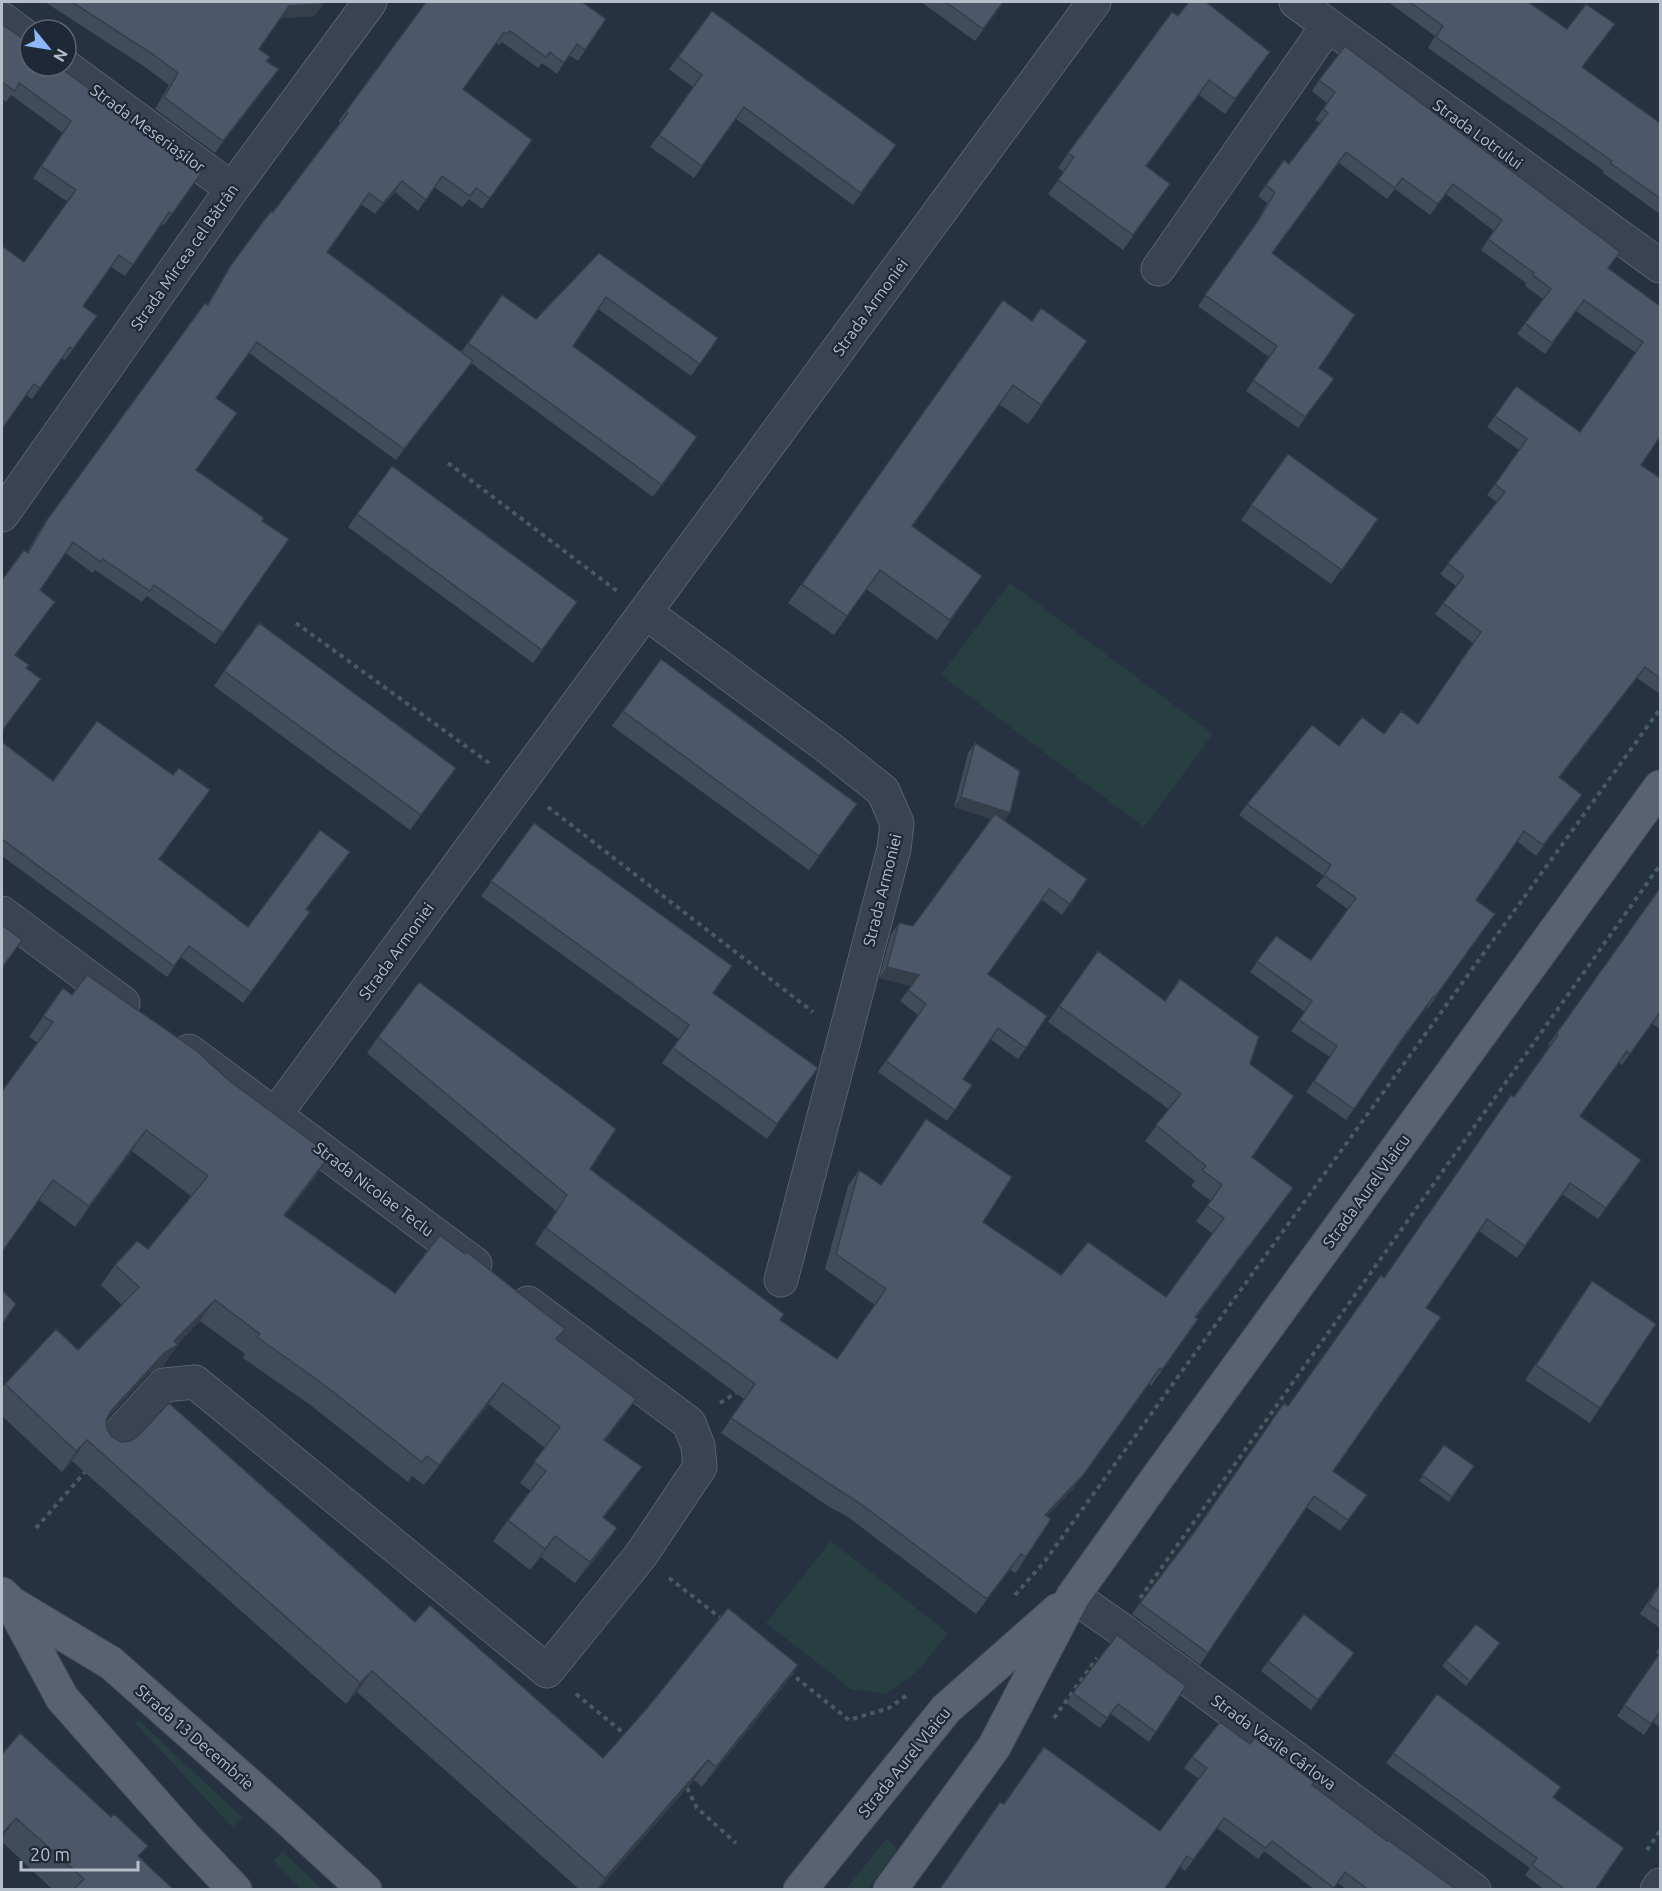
<svg xmlns="http://www.w3.org/2000/svg" width="1662" height="1891" font-family="Ubuntu,sans-serif">
<style>
.green{fill:#283f42}
.lines{fill:none;stroke-linecap:round;stroke-linejoin:round}
.minor-casing{stroke:#58616e;stroke-width:35}
.major-casing{stroke:#444c5a;stroke-width:35}
.path{stroke:#465c5f;stroke-width:4;stroke-dasharray:4.5 4.5;stroke-linecap:butt}
.minor{stroke:#3a4351;stroke-width:33}
.major{stroke:#586271;stroke-width:33}
.wall{fill:#414c5b}
.shaded-wall{fill:#353e4a}
.building{fill:#4c586a;stroke:#353e4a;stroke-width:1.5}
.labels{text-anchor:middle;dominant-baseline:central;stroke-width:4.5;stroke-linejoin:round;paint-order:stroke}
.street-label{font-size:16px;fill:#b7becb;stroke:#1f2836}
</style>
<rect width="100%" height="100%" fill="#263141"/>
<path class="green" d="M 1010,583 L 1213,734 L 1144,827 L 941,675 Z
M 831,1541 L 948,1633 L 919,1670 L 886,1694 L 851,1689 L 766,1623 Z
M 138,1720 L 243,1818 L 233,1828 L 135,1723 Z
M 887,1838 L 897,1849 L 868,1889 L 846,1889 Z
M 282,1851 L 322,1889 L 301,1889 L 274,1861 Z"/>
<g class="lines">
<g class="minor-casing">
<path id="minor" d="M 1296,2 L 1660,266
M 2,19 L 30,40
M 65,66 L 232,189
M 1158,269 L 1328,25
M 2,515 L 232,189 L 370,2
M 645,612 L 829,748 L 883,791 L 897,823 L 894,849 L 781,1280
M 2,913 L 123,1003
M 189,1051 L 475,1264
M 275,1115 L 1094,2
M 110,1444 L 164,1385 L 195,1382 L 547,1671 L 641,1555 L 700,1467 L 698,1446 L 689,1423 L 528,1303
M 1073,1596 L 1119,1628 L 1474,1890
M 1657,1890 L 1660,1885"/>
</g>
<g class="major-casing">
<path id="major" d="M 2,1594 L 11,1603 L 111,1663 L 281,1813 L 365,1890
M 12,1605 L 62,1698 L 184,1836 L 235,1890
M 800,1890 L 946,1709 L 1058,1610
M 890,1890 L 994,1747 L 1073,1596 L 1155,1481 L 1660,787"/>
</g>
<path class="path" d="M 448,463 L 617,591
M 296,623 L 489,763
M 548,807 L 813,1012
M 720,1403 L 739,1391
M 36,1528 L 85,1472
M 669,1578 L 722,1619
M 1015,1595 L 1045,1561 L 1660,709
M 1140,1598 L 1660,865
M 789,1672 L 849,1720 L 889,1708 L 907,1695
M 576,1694 L 626,1735
M 1054,1718 L 1097,1658
M 687,1788 L 697,1808 L 736,1843
M 1647,1850 L 1660,1831"/>
<use href="#minor" class="minor"/>
<use href="#major" class="major"/>
</g>
<path class="wall" d="M 45,2 L 326,2 L 314,16 L 281,18 L 259,49 L 267,62 L 279,69 L 215,153 L 155,109 L 169,85 L 145,67 Z
M 426,2 L 606,19 L 578,61 L 569,55 L 557,74 L 542,63 L 538,68 L 502,42 L 499,45 L 497,43 L 463,89 L 532,140 L 482,209 L 469,199 L 462,207 L 434,187 L 418,211 L 395,192 L 375,214 L 361,204 L 327,252 L 461,352 L 502,295 L 536,319 L 599,253 L 718,338 L 691,376 L 598,309 L 573,346 L 697,437 L 653,497 L 471,363 L 396,460 L 249,353 L 216,398 L 196,470 L 262,521 L 289,539 L 215,644 L 147,596 L 142,602 L 95,570 L 93,573 L 65,553 L 40,590 L 16,655 L 27,668 L 41,679 L 2,732 L 27,552 L 39,531 L 207,305 L 224,276 L 231,265 L 273,212 L 340,123 L 338,122 L 346,111 Z
M 921,2 L 1004,2 L 975,41 Z
M 1388,2 L 1528,2 L 1567,29 L 1607,35 L 1582,68 L 1660,123 L 1660,214 L 1603,173 L 1604,171 L 1428,48 L 1435,36 Z
M 712,11 L 896,145 L 853,205 L 736,119 L 694,178 L 650,147 L 693,87 L 669,69 Z
M 1178,16 L 1270,52 L 1225,114 L 1199,95 L 1147,166 L 1170,184 L 1123,250 L 1048,194 L 1064,172 L 1058,168 L 1068,153 Z
M 2,24 L 202,172 L 164,225 L 161,224 L 125,276 L 111,267 L 83,306 L 97,316 L 65,360 L 62,358 L 32,399 L 26,395 L 24,262 L 68,202 L 33,178 L 63,133 L 11,95 L 6,102 L 2,99 Z
M 1319,80 L 1608,268 L 1660,306 L 1641,465 L 1660,478 L 1660,694 L 1637,678 L 1560,777 L 1582,795 L 1536,856 L 1517,841 L 1476,900 L 1495,914 L 1428,1008 L 1426,1007 L 1399,1045 L 1346,1120 L 1306,1092 L 1330,1057 L 1291,1031 L 1305,1012 L 1250,972 L 1276,936 L 1311,960 L 1348,909 L 1316,886 L 1324,876 L 1239,815 L 1247,804 L 1339,746 L 1418,724 L 1473,643 L 1435,614 L 1456,586 L 1440,574 L 1497,502 L 1487,495 L 1519,450 L 1487,427 L 1516,386 L 1580,432 L 1636,353 L 1576,311 L 1545,354 L 1517,334 L 1543,299 L 1525,286 L 1526,283 L 1481,250 L 1494,231 L 1446,194 L 1430,215 L 1395,189 L 1387,199 L 1339,163 L 1272,253 L 1319,368 L 1334,379 L 1298,428 L 1246,391 L 1269,357 L 1198,306 L 1253,228 L 1267,203 L 1258,196 L 1284,160 L 1289,164 L 1320,123 L 1315,120 L 1327,103 L 1312,91 Z
M 1003,300 L 1032,321 L 1087,341 L 1028,424 L 999,404 L 913,526 L 982,576 L 937,640 L 866,589 L 834,635 L 788,603 Z
M 1288,454 L 1378,519 L 1331,584 L 1241,520 Z
M 392,466 L 577,602 L 533,663 L 348,527 Z
M 224,671 L 446,782 L 410,830 L 214,686 Z
M 623,711 L 847,819 L 809,870 L 612,726 Z
M 2,742 L 159,859 L 248,927 L 343,863 L 306,909 L 310,912 L 243,1003 L 181,957 L 167,977 L 2,856 Z
M 975,743 L 1010,813 L 1004,821 L 1087,879 L 1062,915 L 1042,900 L 988,974 L 1026,1048 L 1018,1059 L 990,1039 L 963,1079 L 972,1085 L 947,1121 L 878,1072 L 918,1015 L 900,1001 L 911,986 L 879,978 L 891,934 L 899,923 L 913,926 L 991,819 L 954,807 L 968,753 Z
M 534,823 L 713,993 L 818,1068 L 767,1139 L 662,1063 L 679,1039 L 481,896 Z
M 1660,888 L 1660,1029 L 1652,1024 L 1622,1065 L 1619,1063 L 1580,1116 L 1633,1171 L 1598,1219 L 1562,1194 L 1517,1258 L 1479,1231 L 1426,1308 L 1333,1471 L 1367,1495 L 1340,1531 L 1306,1507 L 1200,1665 L 1132,1614 L 1384,1278 L 1550,1046 L 1548,1045 Z
M 1098,951 L 1250,1064 L 1252,1157 L 1282,1203 L 1196,1318 L 1198,1319 L 1151,1386 L 1149,1384 L 1073,1489 L 1047,1516 L 1026,1557 L 1016,1573 L 1010,1570 L 976,1614 L 848,1517 L 828,1506 L 721,1433 L 744,1399 L 535,1244 L 556,1211 L 367,1053 L 378,1037 L 590,1169 L 780,1320 L 837,1359 L 875,1305 L 825,1269 L 848,1186 L 859,1170 L 881,1185 L 983,1222 L 1061,1275 L 1166,1297 L 1213,1234 L 1196,1221 L 1211,1201 L 1191,1186 L 1195,1181 L 1145,1141 L 1169,1109 L 1048,1022 Z
M 63,988 L 316,1176 L 285,1216 L 395,1293 L 557,1340 L 636,1399 L 605,1441 L 627,1488 L 604,1518 L 603,1549 L 575,1583 L 541,1557 L 530,1570 L 493,1541 L 508,1520 L 531,1491 L 520,1483 L 545,1448 L 489,1404 L 424,1485 L 412,1476 L 408,1482 L 309,1404 L 243,1358 L 245,1354 L 200,1321 L 177,1344 L 178,1345 L 163,1366 L 150,1372 L 106,1420 L 107,1429 L 112,1437 L 415,1622 L 603,1758 L 784,1686 L 702,1787 L 694,1780 L 598,1890 L 580,1890 L 357,1692 L 346,1704 L 72,1461 L 62,1472 L 2,1416 L 2,1389 L 5,1384 L 78,1350 L 122,1305 L 101,1285 L 115,1265 L 148,1249 L 191,1196 L 132,1151 L 75,1227 L 39,1200 L 38,1043 L 29,1037 Z
M 1581,1296 L 1600,1408 L 1590,1423 L 1525,1380 Z
M 1444,1445 L 1474,1466 L 1449,1502 L 1419,1481 Z
M 1660,1583 L 1660,1628 L 1640,1614 Z
M 1117,1635 L 1186,1686 L 1149,1742 L 1111,1714 L 1100,1728 L 1066,1703 Z
M 1500,1643 L 1466,1686 L 1442,1666 L 1446,1661 Z
M 1660,1646 L 1660,1728 L 1653,1722 L 1644,1735 L 1617,1716 L 1659,1655 L 1656,1652 Z
M 1268,1661 L 1347,1663 L 1311,1710 L 1261,1671 Z
M 1437,1694 L 1553,1797 L 1595,1890 L 1545,1890 L 1525,1875 L 1530,1868 L 1386,1763 Z
M 1250,1744 L 1312,1785 L 1387,1841 L 1457,1890 L 1347,1890 L 1338,1883 L 1333,1890 L 1315,1890 L 1264,1851 L 1258,1859 L 1217,1828 L 1185,1871 L 1180,1867 L 1004,1804 L 1160,1831 L 1199,1779 L 1184,1768 L 1192,1757 Z
M 2,1754 L 140,1858 L 174,1890 L 53,1890 L 2,1842 Z"/>
<path class="shaded-wall" d="M 326,2 L 314,16 L 281,18 L 289,6 Z
M 279,69 L 271,81 L 215,153 L 223,141 Z
M 402,181 L 395,192 L 375,214 L 383,203 Z
M 473,361 L 465,372 L 396,460 L 404,449 Z
M 1645,667 L 1637,678 L 1552,788 L 1559,777 Z
M 961,797 L 1010,813 L 1003,823 L 954,807 Z
M 350,852 L 343,863 L 298,920 L 306,909 Z
M 887,967 L 919,975 L 911,986 L 879,978 Z
M 146,1130 L 132,1151 L 75,1227 L 89,1206 Z
M 330,1155 L 316,1176 L 270,1236 L 284,1215 Z
M 1293,1188 L 1282,1203 L 1184,1333 L 1195,1317 Z
M 215,1300 L 200,1321 L 175,1347 L 178,1345 L 163,1366 L 150,1372 L 96,1431 L 111,1411 L 174,1341 Z
M 1160,1368 L 1073,1489 L 1034,1530 L 1045,1515 Z
M 503,1383 L 489,1404 L 424,1485 L 439,1465 Z
M 636,1399 L 621,1420 L 589,1461 L 604,1440 Z
M 87,1440 L 72,1461 L 62,1472 L 76,1451 Z
M 642,1467 L 627,1488 L 589,1538 L 603,1517 Z
M 617,1528 L 603,1549 L 575,1583 L 590,1562 Z
M 555,1536 L 541,1557 L 530,1570 L 545,1549 Z
M 1021,1554 L 1010,1570 L 976,1614 L 987,1599 Z
M 1354,1653 L 1347,1663 L 1311,1710 L 1318,1700 Z
M 798,1665 L 784,1686 L 702,1787 L 716,1767 Z
M 372,1671 L 357,1692 L 346,1704 L 360,1683 Z
M 708,1760 L 694,1780 L 598,1890 L 596,1890 L 605,1878 Z
M 16,1818 L 2,1839 L 2,1834 Z"/>
<path class="building" d="M 72,2 L 324,2 L 322,4 L 289,6 L 259,49 L 270,57 L 266,61 L 279,69 L 223,141 L 164,97 L 178,73 L 154,55 Z
M 426,2 L 582,2 L 606,19 L 585,50 L 577,44 L 564,63 L 550,52 L 546,57 L 510,31 L 507,34 L 504,32 L 463,89 L 532,140 L 490,198 L 476,188 L 470,196 L 442,176 L 426,200 L 402,181 L 383,203 L 369,193 L 327,252 L 473,361 L 404,449 L 257,342 L 216,398 L 237,413 L 196,470 L 264,518 L 262,521 L 289,539 L 223,633 L 154,585 L 150,591 L 103,559 L 101,562 L 73,542 L 40,590 L 55,602 L 15,655 L 29,665 L 26,668 L 41,679 L 2,731 L 2,580 L 24,550 L 28,553 L 47,520 L 205,303 L 208,305 L 231,265 L 271,211 L 273,212 L 348,113 L 346,111 Z
M 946,2 L 1003,2 L 983,29 Z
M 1189,2 L 1206,2 L 1270,52 L 1235,99 L 1209,80 L 1146,166 L 1170,184 L 1133,235 L 1058,180 L 1074,157 L 1068,153 L 1172,12 L 1178,16 Z
M 1410,2 L 1528,2 L 1567,29 L 1586,4 L 1615,24 L 1582,67 L 1660,123 L 1660,198 L 1610,163 L 1612,161 L 1436,37 L 1443,26 Z
M 712,11 L 896,145 L 861,193 L 744,107 L 702,166 L 659,135 L 702,75 L 678,57 Z
M 2,24 L 30,44 L 30,66 L 59,66 L 62,69 L 202,172 L 172,214 L 169,212 L 133,265 L 119,255 L 83,306 L 97,316 L 73,349 L 70,347 L 40,388 L 34,384 L 2,429 L 2,246 L 24,262 L 76,190 L 41,166 L 71,121 L 19,83 L 15,91 L 2,82 Z
M 1345,46 L 1620,252 L 1608,268 L 1660,306 L 1660,437 L 1641,465 L 1660,478 L 1660,678 L 1645,667 L 1559,777 L 1582,795 L 1543,845 L 1524,831 L 1476,900 L 1495,914 L 1435,997 L 1434,996 L 1405,1035 L 1354,1109 L 1314,1081 L 1337,1046 L 1299,1020 L 1312,1001 L 1257,961 L 1276,936 L 1311,960 L 1356,898 L 1324,875 L 1331,865 L 1247,804 L 1312,725 L 1339,746 L 1362,717 L 1384,734 L 1401,711 L 1418,724 L 1481,632 L 1443,603 L 1464,576 L 1448,563 L 1505,492 L 1495,484 L 1527,439 L 1495,416 L 1516,386 L 1580,432 L 1643,342 L 1584,300 L 1552,343 L 1525,323 L 1551,289 L 1533,275 L 1534,273 L 1488,239 L 1502,220 L 1453,184 L 1438,204 L 1402,178 L 1395,188 L 1346,152 L 1272,253 L 1355,315 L 1319,368 L 1334,379 L 1305,417 L 1253,380 L 1277,346 L 1205,295 L 1260,218 L 1275,192 L 1266,185 L 1284,160 L 1289,164 L 1328,113 L 1323,109 L 1335,92 L 1319,80 Z
M 599,253 L 718,338 L 700,364 L 606,297 L 573,346 L 697,437 L 662,485 L 468,343 L 502,295 L 536,319 Z
M 1003,300 L 1032,321 L 1041,308 L 1087,341 L 1041,405 L 1013,385 L 912,526 L 982,576 L 950,620 L 880,570 L 847,616 L 802,584 Z
M 1288,454 L 1378,519 L 1342,570 L 1251,505 Z
M 392,466 L 577,602 L 542,650 L 357,514 Z
M 259,623 L 456,768 L 421,815 L 224,671 Z
M 661,659 L 857,804 L 819,856 L 623,711 Z
M 97,721 L 173,775 L 179,768 L 210,790 L 159,859 L 248,927 L 320,830 L 350,852 L 306,909 L 310,912 L 251,992 L 189,946 L 174,966 L 2,839 L 2,742 L 53,781 Z
M 975,743 L 1020,771 L 1010,813 L 961,797 Z
M 995,814 L 1087,879 L 1070,904 L 1049,889 L 988,974 L 1047,1016 L 1026,1048 L 998,1028 L 963,1079 L 972,1085 L 955,1110 L 886,1061 L 926,1004 L 908,990 L 919,975 L 887,967 L 899,923 L 913,926 Z
M 534,823 L 732,966 L 713,993 L 818,1068 L 777,1124 L 673,1048 L 689,1025 L 491,881 Z
M 1660,888 L 1660,1012 L 1630,1054 L 1627,1051 L 1580,1116 L 1641,1160 L 1606,1208 L 1570,1183 L 1525,1246 L 1487,1219 L 1426,1308 L 1441,1317 L 1333,1471 L 1367,1495 L 1348,1520 L 1314,1496 L 1208,1653 L 1140,1603 L 1196,1530 L 1284,1403 L 1288,1406 L 1381,1275 L 1384,1278 L 1511,1095 L 1514,1097 L 1558,1035 L 1556,1034 Z
M 2,925 L 22,940 L 2,968 Z
M 1098,951 L 1165,1001 L 1180,979 L 1259,1037 L 1250,1064 L 1294,1096 L 1252,1157 L 1293,1188 L 1195,1317 L 1198,1319 L 1162,1370 L 1160,1368 L 1084,1474 L 1045,1515 L 1051,1519 L 1026,1557 L 1021,1554 L 987,1599 L 858,1502 L 839,1490 L 731,1418 L 755,1384 L 546,1228 L 567,1195 L 378,1037 L 419,982 L 616,1129 L 590,1169 L 784,1314 L 780,1320 L 837,1359 L 886,1289 L 836,1254 L 859,1170 L 881,1185 L 926,1119 L 1012,1177 L 983,1222 L 1061,1275 L 1088,1242 L 1166,1297 L 1224,1218 L 1207,1206 L 1222,1185 L 1202,1170 L 1206,1166 L 1156,1125 L 1181,1094 L 1059,1006 Z
M 87,975 L 197,1051 L 227,1079 L 330,1155 L 284,1215 L 395,1293 L 440,1235 L 465,1254 L 467,1252 L 565,1329 L 556,1339 L 636,1399 L 604,1440 L 642,1467 L 603,1517 L 617,1528 L 590,1562 L 555,1536 L 545,1549 L 508,1520 L 546,1471 L 534,1462 L 560,1427 L 503,1383 L 439,1465 L 427,1456 L 422,1462 L 323,1384 L 257,1337 L 260,1334 L 215,1300 L 174,1341 L 178,1345 L 165,1352 L 111,1411 L 106,1420 L 107,1429 L 112,1437 L 121,1442 L 131,1441 L 138,1436 L 169,1403 L 415,1622 L 430,1605 L 603,1758 L 648,1707 L 728,1608 L 798,1665 L 716,1767 L 708,1760 L 605,1878 L 372,1671 L 360,1683 L 87,1440 L 76,1451 L 5,1384 L 56,1329 L 78,1350 L 139,1287 L 115,1265 L 137,1241 L 148,1249 L 208,1176 L 146,1130 L 89,1206 L 53,1180 L 2,1252 L 2,1091 L 53,1022 L 43,1016 L 63,988 L 72,995 Z
M 1592,1281 L 1656,1324 L 1600,1408 L 1536,1365 Z
M 2,1290 L 16,1304 L 2,1324 Z
M 1444,1445 L 1474,1466 L 1452,1497 L 1422,1475 Z
M 1660,1584 L 1660,1612 L 1648,1604 Z
M 1304,1614 L 1354,1653 L 1318,1700 L 1268,1661 Z
M 1476,1624 L 1500,1643 L 1470,1681 L 1446,1661 Z
M 1117,1635 L 1186,1686 L 1156,1732 L 1118,1704 L 1107,1718 L 1073,1693 Z
M 1660,1653 L 1660,1712 L 1651,1724 L 1624,1705 Z
M 1437,1694 L 1561,1787 L 1553,1797 L 1624,1848 L 1595,1890 L 1566,1890 L 1532,1865 L 1537,1858 L 1393,1753 Z
M 1220,1722 L 1250,1744 L 1255,1738 L 1314,1782 L 1312,1785 L 1387,1841 L 1388,1840 L 1457,1890 L 1369,1890 L 1345,1872 L 1334,1888 L 1272,1841 L 1266,1848 L 1224,1818 L 1193,1860 L 1187,1856 L 1164,1890 L 939,1890 L 1000,1802 L 1004,1804 L 1044,1747 L 1160,1831 L 1207,1768 L 1192,1757 Z
M 20,1733 L 111,1817 L 114,1814 L 148,1846 L 138,1856 L 174,1890 L 75,1890 L 74,1889 L 84,1879 L 16,1818 L 2,1834 L 2,1754 Z"/>
<g class="labels">
<g class="street-label">
<text transform="translate(148 128) rotate(36)">Strada Meseriașilor</text>
<text transform="translate(1478 134) rotate(36)">Strada Lotrului</text>
<text transform="translate(184 257) rotate(-55)">Strada Mircea cel Bătrân</text>
<text transform="translate(870 307) rotate(-54)">Strada Armoniei</text>
<text transform="translate(882 890) rotate(-76)">Strada Armoniei</text>
<text transform="translate(396 951) rotate(-54)">Strada Armoniei</text>
<text transform="translate(374 1189) rotate(37)">Strada Nicolae Teclu</text>
<text transform="translate(1366 1191) rotate(-54)">Strada Aurel Vlaicu</text>
<text transform="translate(195 1737) rotate(41)">Strada 13 Decembrie</text>
<text transform="translate(1274 1742) rotate(36)">Strada Vasile Cârlova</text>
<text transform="translate(904 1762) rotate(-51)">Strada Aurel Vlaicu</text>
</g>
</g>
<rect width="1662" height="1891" fill="none" stroke="#b7becb" stroke-width="6"/>
<g transform="translate(48 48) rotate(120)"><circle r="28" fill="#1f2836" stroke="#5c6472" stroke-width="1.5"/>
<path d="M0-4.5L10 22L0 15L-10 22Z" fill="#8fb6f8"/>
<text y="-9" font-size="16" font-weight="bold" text-anchor="middle" fill="#b7becb">N</text>
</g>
<path d="M21 1861v9h117v-9" fill="none" stroke="#b7becb" stroke-width="3"/>
<text x="30" y="1861" font-size="18" fill="#b7becb" stroke="#1f2836" stroke-width="4.5" paint-order="stroke">20 m</text>
</svg>
